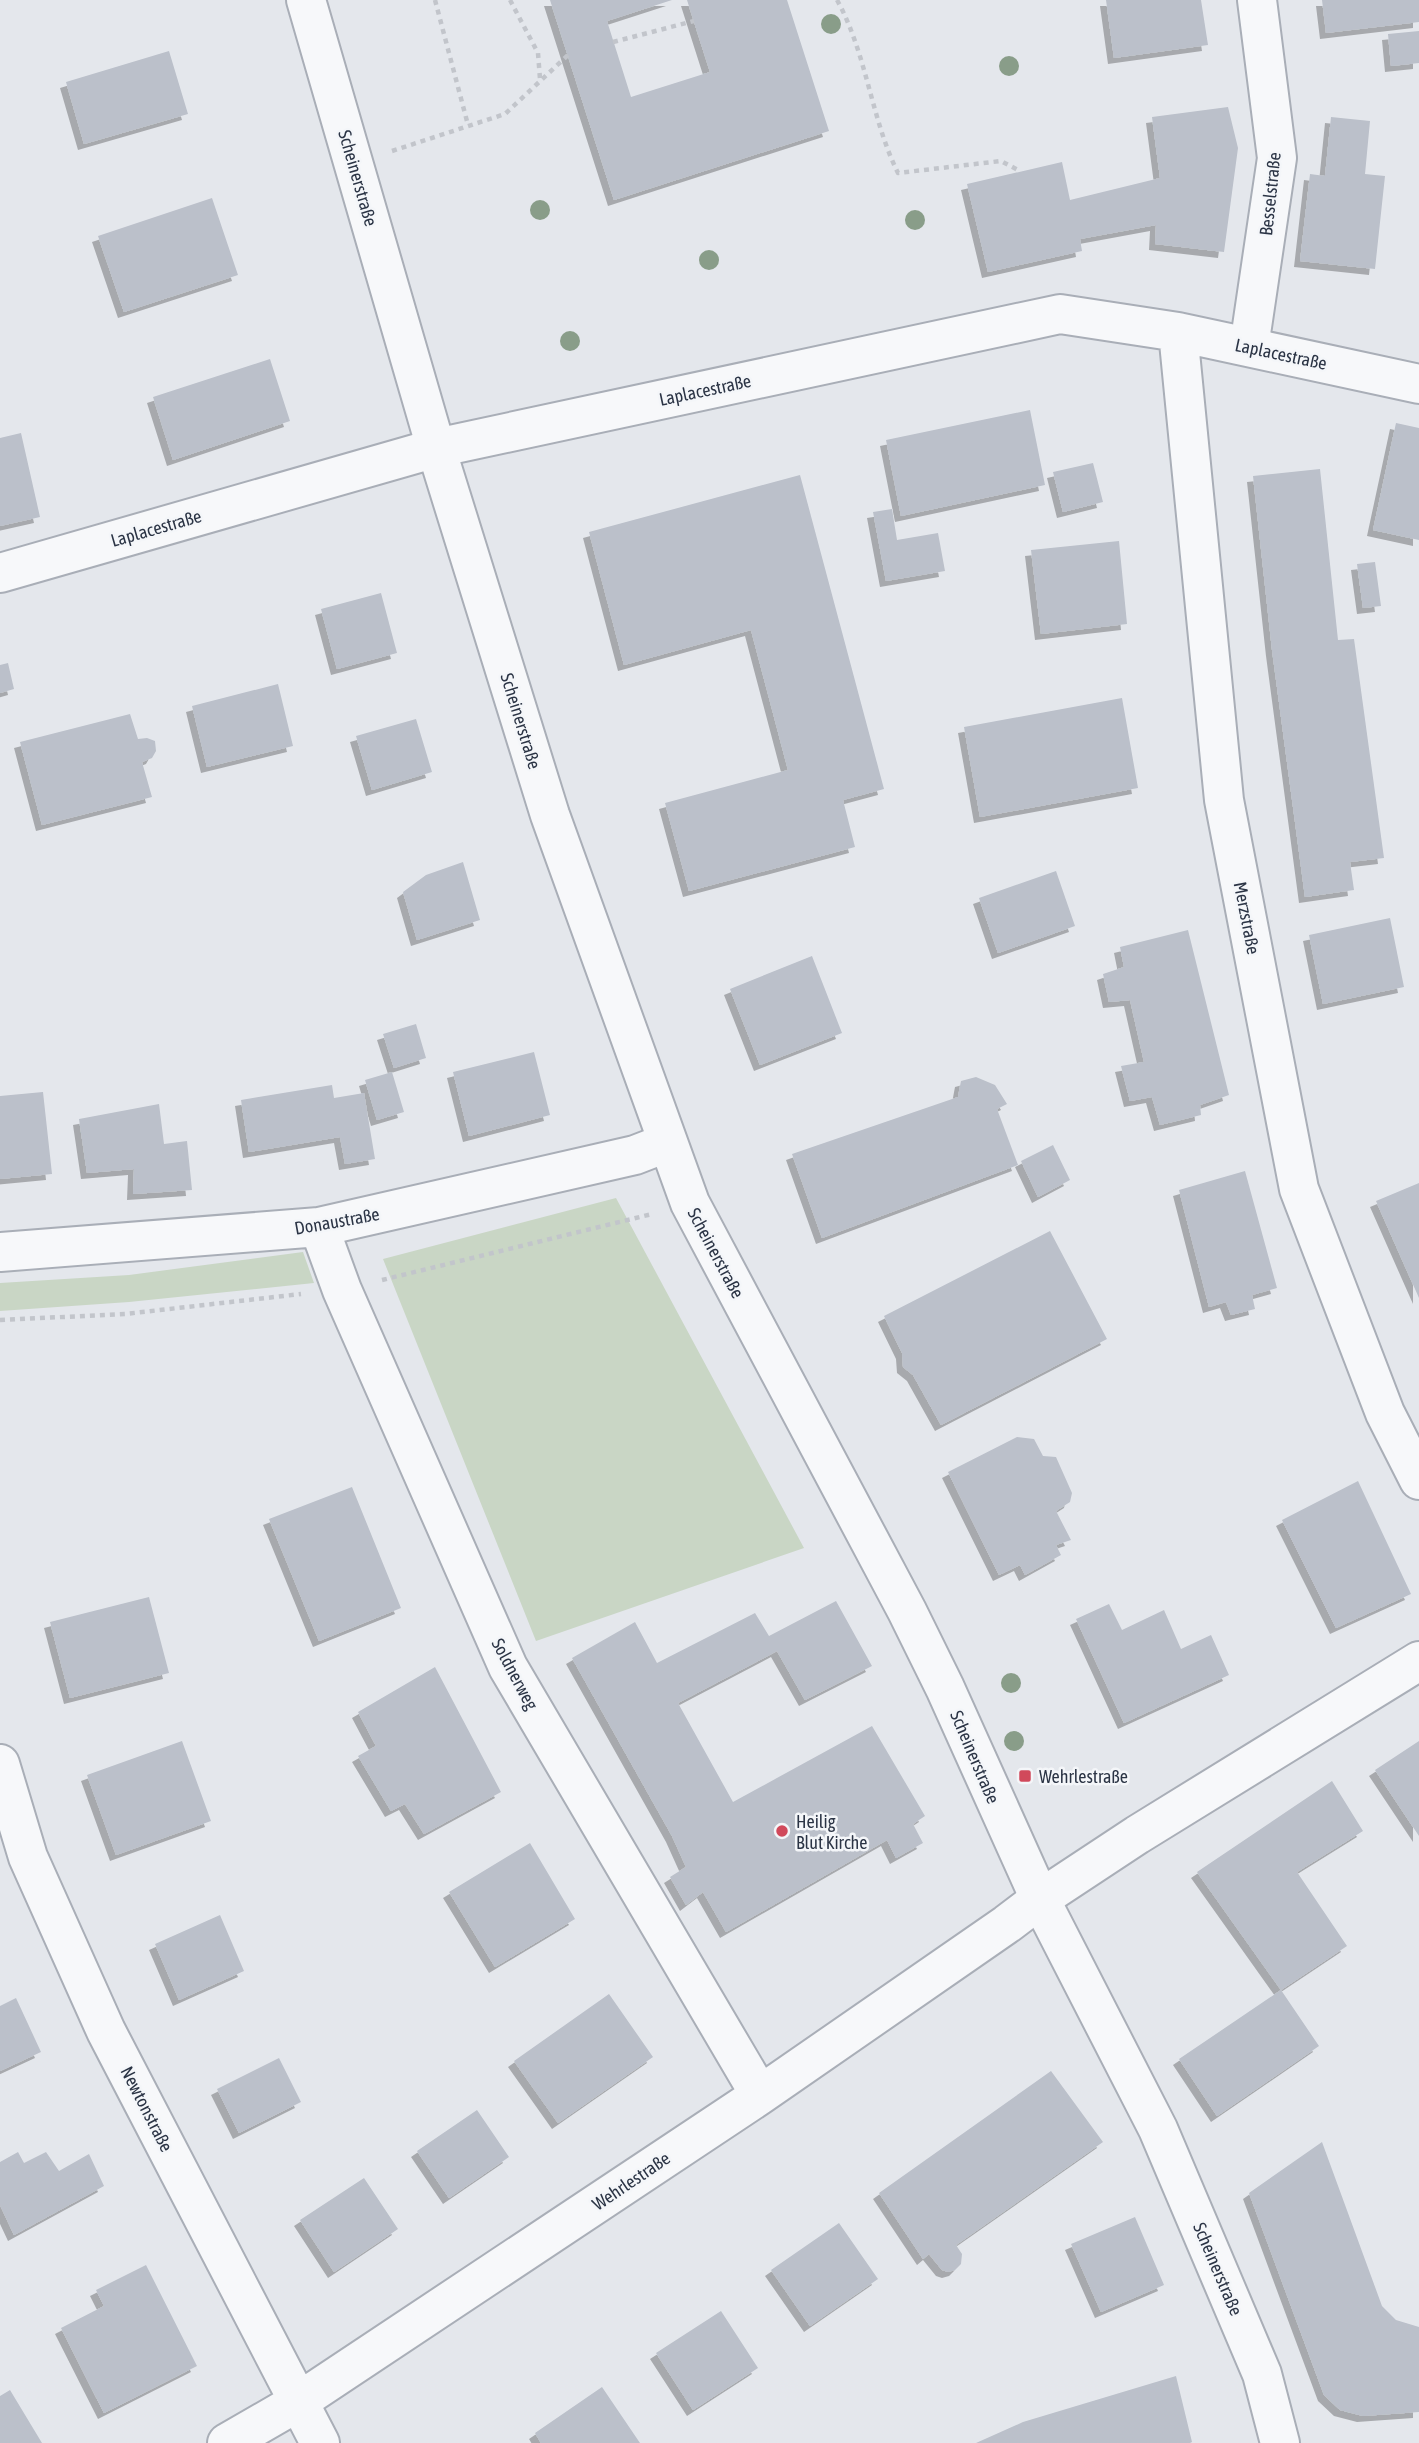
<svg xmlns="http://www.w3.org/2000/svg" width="1419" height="2443" font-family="'Asap Condensed',sans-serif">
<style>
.green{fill:#c9d6c5}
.building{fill:#bbc0ca;filter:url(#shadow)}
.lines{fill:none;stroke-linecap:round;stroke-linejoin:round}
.minor-casing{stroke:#a9aeb7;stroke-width:42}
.tertiary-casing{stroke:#a9aeb7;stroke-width:42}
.path{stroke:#c2c5cb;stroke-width:4.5;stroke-dasharray:5 5;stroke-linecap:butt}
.minor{stroke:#f7f8fa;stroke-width:38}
.tertiary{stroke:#f7f8fa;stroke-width:38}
.tree{fill:#899d89}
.poi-dot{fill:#d1495b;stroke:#f4f6f9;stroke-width:2.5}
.labels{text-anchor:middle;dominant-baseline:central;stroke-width:5;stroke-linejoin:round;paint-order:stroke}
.street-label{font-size:18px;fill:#2b3445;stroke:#f4f6f9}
.poi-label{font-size:18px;fill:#2b3445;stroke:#f4f6f9;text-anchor:start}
</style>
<defs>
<filter id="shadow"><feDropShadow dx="-6" dy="6" stdDeviation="0" flood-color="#0004"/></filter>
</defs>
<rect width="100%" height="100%" fill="#e4e7ec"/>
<path class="green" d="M 616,1198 L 804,1548 L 536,1641 L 383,1259 Z
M 303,1252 L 314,1283 L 129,1302 L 0,1311 L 0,1283 L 129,1275 Z"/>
<path class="building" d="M 550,0 L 672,0 L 607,21 L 631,97 L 710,72 L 687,0 L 787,0 L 829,131 L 614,200 Z
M 1106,0 L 1201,0 L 1208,45 L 1114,58 Z
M 1322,0 L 1419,0 L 1419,22 L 1326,33 Z
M 1419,31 L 1419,63 L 1391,66 L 1388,34 Z
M 169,51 L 188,114 L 84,144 L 66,82 Z
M 1228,107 L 1238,148 L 1224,252 L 1155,244 L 1156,225 L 1080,239 L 1082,251 L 988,272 L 967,184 L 1062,162 L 1070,200 L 1160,178 L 1152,117 Z
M 1331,117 L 1370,121 L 1365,174 L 1385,176 L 1375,269 L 1300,261 L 1310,174 L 1325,176 Z
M 212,198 L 238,275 L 124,312 L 98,236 Z
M 270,359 L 290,421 L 173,460 L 153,397 Z
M 1030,410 L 1045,485 L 901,516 L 886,440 Z
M 1396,423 L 1419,428 L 1419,540 L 1373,530 Z
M 21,433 L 40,517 L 0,526 L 0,438 Z
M 1093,463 L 1103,502 L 1063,512 L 1053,472 Z
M 1320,469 L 1338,640 L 1354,639 L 1384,858 L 1350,862 L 1354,890 L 1305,897 L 1272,650 L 1253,476 Z
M 800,475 L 884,789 L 843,800 L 855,847 L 689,891 L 665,803 L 788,770 L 751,630 L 624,665 L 589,532 Z
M 892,509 L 897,540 L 938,533 L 945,571 L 886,581 L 873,512 Z
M 1119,541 L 1127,624 L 1041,634 L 1031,550 Z
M 1375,562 L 1381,606 L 1363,608 L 1357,564 Z
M 381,593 L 397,653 L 337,669 L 321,609 Z
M 8,663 L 14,689 L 0,693 L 0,665 Z
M 278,684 L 293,746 L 207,767 L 192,706 Z
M 1122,698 L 1138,788 L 980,817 L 964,727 Z
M 130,714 L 138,739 L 147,738 L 155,741 L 156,751 L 152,758 L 142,762 L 152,797 L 42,825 L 20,742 Z
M 416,719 L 432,772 L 372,790 L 356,736 Z
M 463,862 L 480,920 L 417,940 L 403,892 L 426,875 Z
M 1056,871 L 1075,926 L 998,953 L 979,898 Z
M 1390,918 L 1404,987 L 1323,1004 L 1309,935 Z
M 1188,930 L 1229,1095 L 1200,1105 L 1201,1115 L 1160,1125 L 1152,1097 L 1130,1101 L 1121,1066 L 1144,1062 L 1130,1000 L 1109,1002 L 1103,974 L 1124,967 L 1120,947 Z
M 812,956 L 842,1033 L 760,1065 L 730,989 Z
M 416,1024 L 426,1058 L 394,1068 L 383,1034 Z
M 534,1052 L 550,1115 L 469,1136 L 453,1072 Z
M 392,1072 L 404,1112 L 377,1120 L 365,1080 Z
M 976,1077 L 995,1085 L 1007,1104 L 997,1109 L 1018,1165 L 822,1238 L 792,1154 L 958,1097 L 961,1081 Z
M 332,1085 L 334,1098 L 364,1093 L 375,1159 L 345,1164 L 340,1137 L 249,1152 L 241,1100 Z
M 43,1092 L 52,1174 L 0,1179 L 0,1096 Z
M 159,1104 L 164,1144 L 187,1141 L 192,1190 L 133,1194 L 134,1169 L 87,1173 L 79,1119 Z
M 1053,1145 L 1070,1180 L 1038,1197 L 1021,1161 Z
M 1245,1171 L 1277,1288 L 1252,1295 L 1255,1309 L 1231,1315 L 1226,1302 L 1209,1307 L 1179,1190 Z
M 1419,1183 L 1419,1298 L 1376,1201 Z
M 1050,1231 L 1107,1339 L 941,1425 L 913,1375 L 903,1367 L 902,1353 L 884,1316 Z
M 1017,1437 L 1034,1439 L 1043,1456 L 1056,1457 L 1072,1493 L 1070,1502 L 1056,1511 L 1071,1540 L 1056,1545 L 1061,1555 L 1025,1575 L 1020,1565 L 999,1575 L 948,1472 Z
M 1358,1481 L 1411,1594 L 1336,1628 L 1282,1520 Z
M 352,1487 L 401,1608 L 319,1641 L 269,1519 Z
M 149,1597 L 169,1673 L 70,1698 L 50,1622 Z
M 836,1601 L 872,1666 L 805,1700 L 777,1651 L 678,1703 L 733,1802 L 872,1726 L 925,1816 L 913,1824 L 923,1843 L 896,1858 L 887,1840 L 726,1932 L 703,1892 L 686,1905 L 670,1877 L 686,1867 L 672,1836 L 572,1658 L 635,1622 L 657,1663 L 755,1613 L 769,1636 Z
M 1109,1604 L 1122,1630 L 1164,1610 L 1181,1649 L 1211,1635 L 1229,1675 L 1124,1723 L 1076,1619 Z
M 435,1667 L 501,1792 L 424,1834 L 405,1804 L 391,1811 L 358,1756 L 376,1746 L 358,1712 Z
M 182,1741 L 211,1821 L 116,1855 L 87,1775 Z
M 1419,1741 L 1419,1836 L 1375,1770 Z
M 1332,1781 L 1363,1831 L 1297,1872 L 1347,1946 L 1281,1990 L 1197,1872 Z
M 530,1843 L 575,1919 L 495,1967 L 449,1892 Z
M 220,1915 L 244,1971 L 179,2000 L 155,1944 Z
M 1281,1990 L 1319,2046 L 1217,2116 L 1179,2059 Z
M 609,1994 L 653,2057 L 558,2123 L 514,2061 Z
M 16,1998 L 41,2052 L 0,2071 L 0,2006 Z
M 279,2058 L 301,2102 L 239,2133 L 217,2089 Z
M 1051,2071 L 1103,2142 L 956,2245 L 962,2254 L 961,2264 L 955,2270 L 948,2272 L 942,2270 L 929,2254 L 923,2259 L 879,2193 Z
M 477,2110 L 509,2157 L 449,2198 L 417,2151 Z
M 1322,2142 L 1382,2306 L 1396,2320 L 1419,2327 L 1419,2412 L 1363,2416 L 1340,2410 L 1324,2395 L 1249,2193 Z
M 18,2152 L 24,2163 L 46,2152 L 59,2171 L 89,2154 L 104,2186 L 14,2235 L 0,2205 L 0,2162 Z
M 364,2178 L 398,2229 L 334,2272 L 300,2220 Z
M 1135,2217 L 1164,2285 L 1101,2312 L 1071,2244 Z
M 839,2223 L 878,2279 L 810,2326 L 771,2270 Z
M 146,2265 L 197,2366 L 104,2413 L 61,2328 L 104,2306 L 96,2290 Z
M 721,2311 L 758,2368 L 693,2410 L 656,2353 Z
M 1176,2376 L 1192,2442 L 1190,2443 L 976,2443 L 1023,2422 Z
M 602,2387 L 640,2443 L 541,2443 L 535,2433 Z
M 10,2390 L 42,2443 L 0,2443 L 0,2396 Z"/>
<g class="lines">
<g class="minor-casing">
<path id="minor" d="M 1178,332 L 1224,800 L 1299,1189 L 1385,1413 L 1419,1480
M 1249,347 L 1277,158 L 1257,0
M 0,573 L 436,448 L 1060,314 L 1178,332 L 1419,384
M 319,1227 L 342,1290 L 508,1667 L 760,2095
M 0,1252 L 319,1227 L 635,1155 L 666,1143
M 0,1764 L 28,1857 L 106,2031 L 320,2443
M 227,2443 L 298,2402 L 760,2095 L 1007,1924 L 1040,1899 L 1137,1835 L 1419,1661"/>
</g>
<g class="tertiary-casing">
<path id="tertiary" d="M 306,0 L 436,448 L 550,815 L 690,1203 L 907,1611 L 945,1688 L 1040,1899 L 1158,2129 L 1262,2374 L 1280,2443"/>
</g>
<path class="path" d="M 435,0 L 468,125
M 510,0 L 538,53 L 540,79
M 837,0 C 867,54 871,119 898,173 L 1001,161 L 1020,171
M 613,42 L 694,21
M 392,151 L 505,114 L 568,55
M 382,1280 L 652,1214
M 0,1320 L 125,1314 L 301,1294"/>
<use href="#minor" class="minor"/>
<use href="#tertiary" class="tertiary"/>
</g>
<g class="tree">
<circle cx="831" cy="24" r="10"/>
<circle cx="1009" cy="66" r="10"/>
<circle cx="540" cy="210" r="10"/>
<circle cx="915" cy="220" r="10"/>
<circle cx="709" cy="260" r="10"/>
<circle cx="570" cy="341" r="10"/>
<circle cx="1011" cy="1683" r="10"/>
<circle cx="1014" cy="1741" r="10"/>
</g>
<g class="poi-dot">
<rect x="1018" y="1769" width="14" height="14" rx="3.5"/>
<circle cx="782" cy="1831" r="7"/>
</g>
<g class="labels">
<g class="street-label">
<text transform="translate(358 178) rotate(74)">Scheinerstraße</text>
<text transform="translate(1270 194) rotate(-84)">Besselstraße</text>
<text transform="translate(1281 354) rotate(12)">Laplacestraße</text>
<text transform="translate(705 390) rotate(-12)">Laplacestraße</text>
<text transform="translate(156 528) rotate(-16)">Laplacestraße</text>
<text transform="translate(521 721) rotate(73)">Scheinerstraße</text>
<text transform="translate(1247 918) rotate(79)">Merzstraße</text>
<text transform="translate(337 1221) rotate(-10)">Donaustraße</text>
<text transform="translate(716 1253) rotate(62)">Scheinerstraße</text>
<text transform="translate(515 1674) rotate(62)">Soldnerweg</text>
<text transform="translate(975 1757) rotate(67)">Scheinerstraße</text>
<text transform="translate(147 2109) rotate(63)">Newtonstraße</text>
<text transform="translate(631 2181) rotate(-34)">Wehrlestraße</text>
<text transform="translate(1218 2269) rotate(67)">Scheinerstraße</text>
</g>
<g class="poi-label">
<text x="1039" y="1776">Wehrlestraße</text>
<text x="796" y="1821">Heilig<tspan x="796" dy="21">Blut Kirche</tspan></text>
</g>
</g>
</svg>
